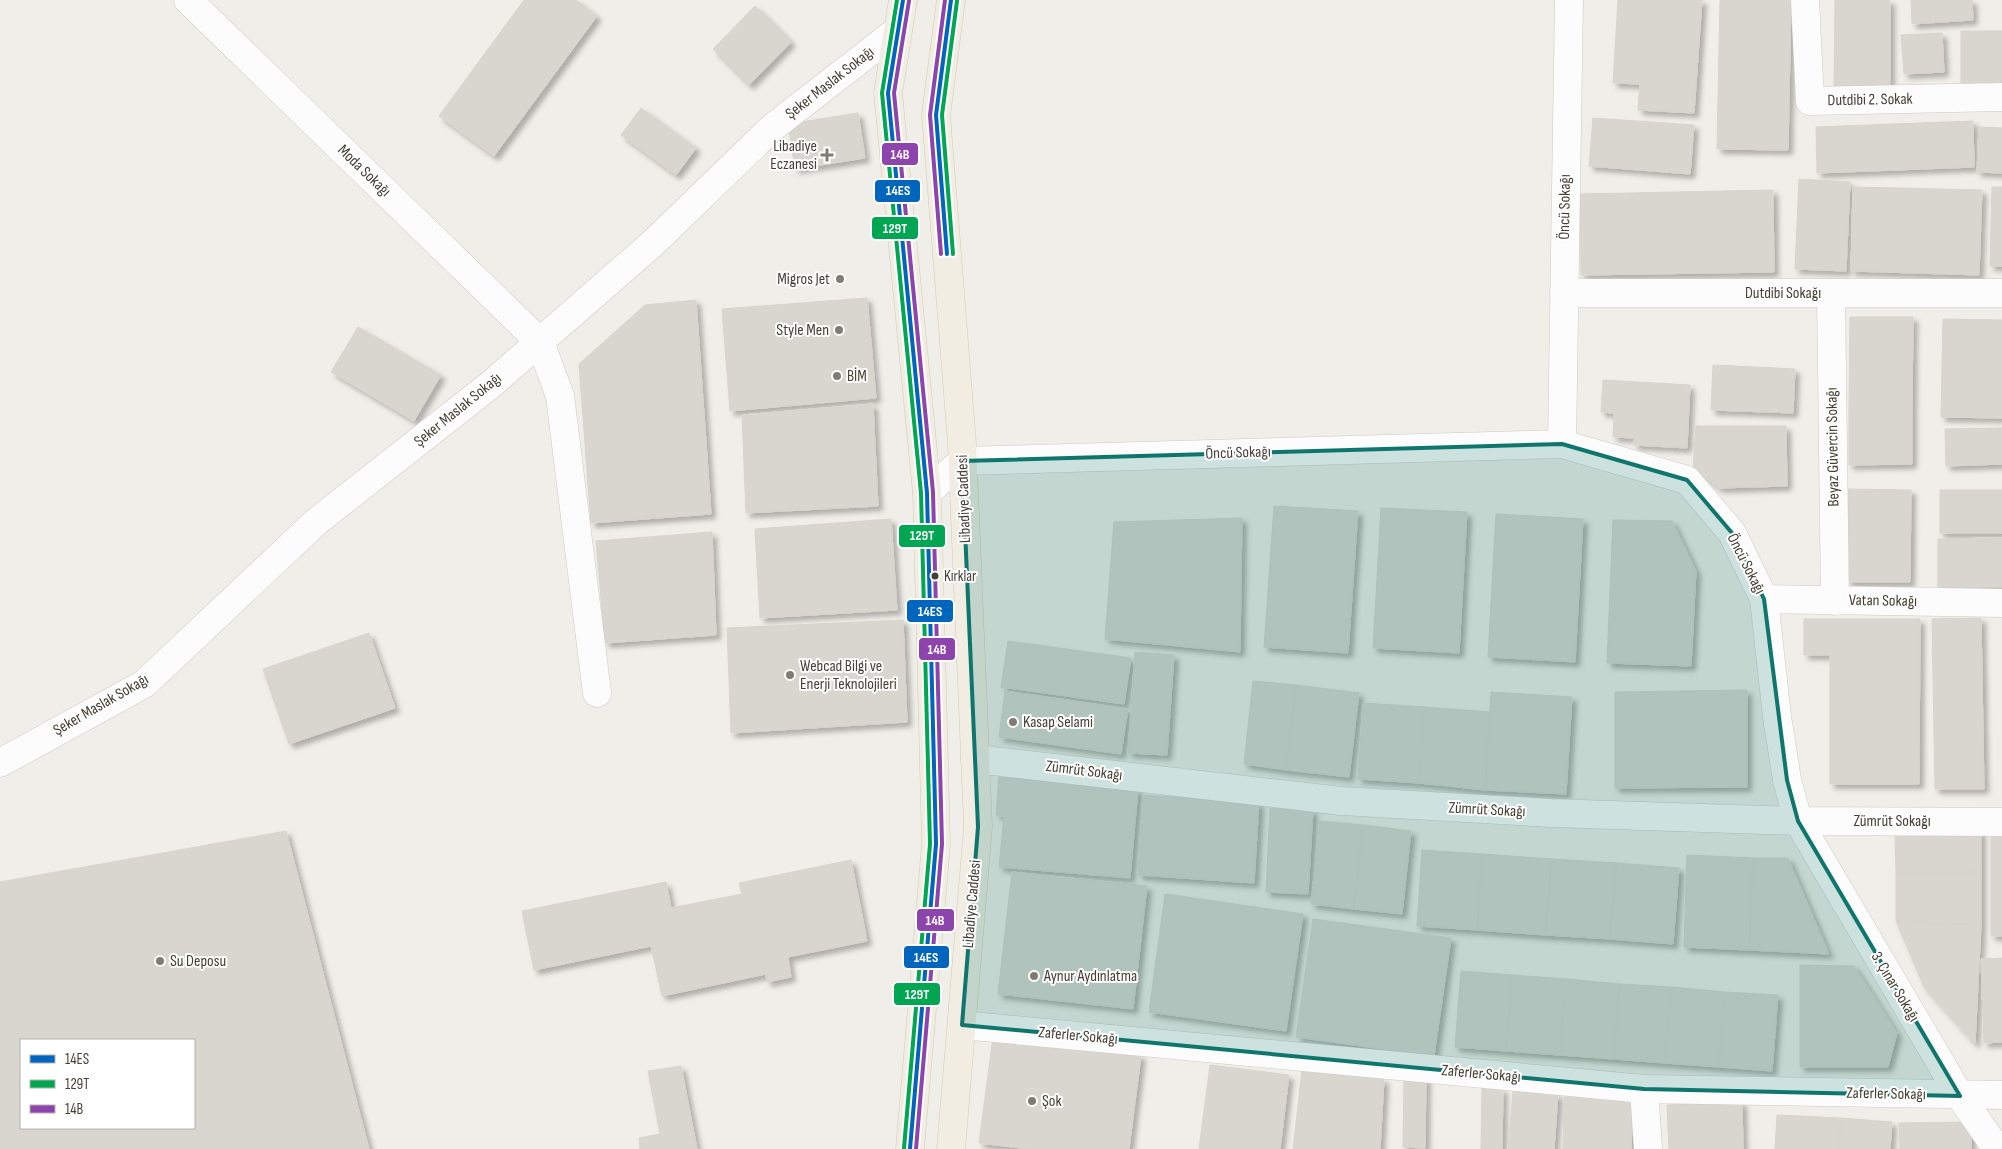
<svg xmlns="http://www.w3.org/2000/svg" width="2002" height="1149" font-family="'Sofia Sans Condensed',sans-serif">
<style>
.building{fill:#d9d6d0;stroke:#d8d4cd;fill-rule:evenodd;filter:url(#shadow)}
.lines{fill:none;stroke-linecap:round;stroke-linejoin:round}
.minor-casing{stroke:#cecbc5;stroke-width:29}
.major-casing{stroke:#d2cbb4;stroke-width:29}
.minor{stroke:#fdfcfc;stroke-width:28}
.major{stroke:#f1ede2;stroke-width:28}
.bus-1-casing{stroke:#fff;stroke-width:8}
.bus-2-casing{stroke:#fff;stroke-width:8}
.bus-3-casing{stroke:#fff;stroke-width:8}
.bus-1{stroke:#0065bd;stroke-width:4}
.bus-2{stroke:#00a651;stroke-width:4}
.bus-3{stroke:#8e44ad;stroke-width:4}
.marked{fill:#0f766e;fill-opacity:0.2;stroke:#0f766e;stroke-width:4;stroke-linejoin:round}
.poi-dot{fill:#817c73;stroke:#fff;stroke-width:2}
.bus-dot{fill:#453f34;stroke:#fff;stroke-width:2}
.labels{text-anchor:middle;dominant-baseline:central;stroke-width:4;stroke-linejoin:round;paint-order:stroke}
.bus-label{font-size:15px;fill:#453f34;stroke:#fff;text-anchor:start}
.street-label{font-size:16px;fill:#453f34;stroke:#fff}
.poi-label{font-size:16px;fill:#453f34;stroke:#fff;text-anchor:start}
.line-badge{stroke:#fff;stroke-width:2}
.badge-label{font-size:14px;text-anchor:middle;font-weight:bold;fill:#fff}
</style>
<defs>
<filter id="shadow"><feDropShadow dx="4.5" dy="4.5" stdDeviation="2.5" flood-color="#0004"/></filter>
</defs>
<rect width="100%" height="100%" fill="#f0eee8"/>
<path class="building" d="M 524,0 L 576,0 L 597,16 L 494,156 L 439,116 Z
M 1618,0 L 1702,0 L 1694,113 L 1638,110 L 1640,84 L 1613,83 Z
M 1720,0 L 1791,0 L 1788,150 L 1717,149 Z
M 1835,0 L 1890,0 L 1890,87 L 1834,87 Z
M 1911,0 L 1972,0 L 1973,20 L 1912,24 Z
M 755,6 L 791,42 L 749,85 L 713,49 Z
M 1961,31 L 2002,31 L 2002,85 L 1961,86 Z
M 1942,33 L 1944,72 L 1904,74 L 1901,35 Z
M 641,108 L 696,148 L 676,175 L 621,135 Z
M 858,113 L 865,158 L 795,169 L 788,124 Z
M 1593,118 L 1694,125 L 1690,174 L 1589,166 Z
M 1973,121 L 1974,167 L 1817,173 L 1816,127 Z
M 1979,127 L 2002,128 L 2002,173 L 1977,172 Z
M 1799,179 L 1850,182 L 1846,271 L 1795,269 Z
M 1853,187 L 1982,190 L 1979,275 L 1851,271 Z
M 1992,187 L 2002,187 L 2002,266 L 1990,266 Z
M 1773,190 L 1774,272 L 1581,275 L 1580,194 Z
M 867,298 L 876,398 L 730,411 L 722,309 Z
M 696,300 L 711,514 L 591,523 L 579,364 L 645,305 Z
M 1850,317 L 1913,317 L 1912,410 L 1849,410 Z
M 1943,319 L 2002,320 L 2002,418 L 1941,417 Z
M 358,327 L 441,375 L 414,421 L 331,372 Z
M 1713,365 L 1795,369 L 1793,413 L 1711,410 Z
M 1603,380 L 1690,385 L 1687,448 L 1634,445 L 1634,438 L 1613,437 L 1614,413 L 1601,412 Z
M 873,404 L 878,506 L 746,513 L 742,415 Z
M 1849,410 L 1912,410 L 1912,464 L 1849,465 Z
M 1696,426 L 1786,426 L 1787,486 L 1719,488 L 1693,468 Z
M 2002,428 L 2002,464 L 1946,466 L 1945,429 Z
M 1848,489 L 1911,490 L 1910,582 L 1847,582 Z
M 1940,490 L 2002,490 L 2002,533 L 1940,533 Z
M 1274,506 L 1358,511 L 1348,653 L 1264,647 Z
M 1381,508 L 1467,512 L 1459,653 L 1373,648 Z
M 1496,514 L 1583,519 L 1575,662 L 1488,657 Z
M 1242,518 L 1240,652 L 1105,639 L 1114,522 Z
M 891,519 L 897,610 L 760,618 L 755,529 Z
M 1613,520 L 1672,521 L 1696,571 L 1691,666 L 1607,663 Z
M 712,532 L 716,635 L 605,643 L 596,541 Z
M 2002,538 L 2002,587 L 1938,587 L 1938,539 Z
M 1981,618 L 1984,789 L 1935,789 L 1932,619 Z
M 1804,619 L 1920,619 L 1919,784 L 1830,784 L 1830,655 L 1804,655 Z
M 903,620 L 907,722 L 731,733 L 727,628 Z
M 369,633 L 395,708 L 289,744 L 263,669 Z
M 1008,641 L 1131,658 L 1124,704 L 1001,687 Z
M 1135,652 L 1174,655 L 1167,755 L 1128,753 Z
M 1253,681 L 1296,685 L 1286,770 L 1244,764 Z
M 1296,685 L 1359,693 L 1349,777 L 1286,770 Z
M 1747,690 L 1747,787 L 1615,788 L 1615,692 Z
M 1005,691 L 1128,709 L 1121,754 L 999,737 Z
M 1491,692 L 1572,697 L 1566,794 L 1485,790 Z
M 1363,703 L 1424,707 L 1419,783 L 1358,779 Z
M 1424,707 L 1490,712 L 1485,790 L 1419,783 Z
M 999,777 L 1138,789 L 1130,878 L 999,867 L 1004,816 L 996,815 Z
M 1143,795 L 1259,802 L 1254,883 L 1138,875 Z
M 1270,808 L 1313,810 L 1308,894 L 1266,892 Z
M 1320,821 L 1363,825 L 1354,909 L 1311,904 Z
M 1363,825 L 1411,831 L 1402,914 L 1354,909 Z
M 1981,830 L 1981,872 L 1896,873 L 1895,832 Z
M 286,831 L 369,1149 L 0,1149 L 0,882 ZM 21,1040 L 194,1040 L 194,1128 L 21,1128 Z
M 1991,837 L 2002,837 L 2002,936 L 1991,936 Z
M 1422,850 L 1482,854 L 1477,930 L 1417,926 Z
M 1482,854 L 1551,859 L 1546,935 L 1477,930 Z
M 1687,855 L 1753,858 L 1749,950 L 1684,947 Z
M 1753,858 L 1788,858 L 1829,954 L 1749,950 Z
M 1551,859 L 1616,863 L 1610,939 L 1546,935 Z
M 851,860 L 867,941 L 788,957 L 791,977 L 767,982 L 766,974 L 662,996 L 651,946 L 534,970 L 522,911 L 666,882 L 671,908 L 742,894 L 739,883 Z
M 1616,863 L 1679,868 L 1673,944 L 1610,939 Z
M 1012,872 L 1147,886 L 1133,1009 L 998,994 Z
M 1981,872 L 1981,925 L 1896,921 L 1896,873 Z
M 1165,894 L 1303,914 L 1286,1031 L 1149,1012 Z
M 1313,919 L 1451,938 L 1434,1056 L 1296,1037 Z
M 1896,921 L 1981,925 L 1975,1044 L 1924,987 Z
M 2002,958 L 2002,1042 L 1984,1043 L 1981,959 Z
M 1800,965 L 1854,966 L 1897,1033 L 1888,1067 L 1800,1067 Z
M 1461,971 L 1512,975 L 1506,1051 L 1455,1047 Z
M 1512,975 L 1566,979 L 1560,1055 L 1506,1051 Z
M 1566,979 L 1620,984 L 1613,1059 L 1560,1055 Z
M 1620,984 L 1671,987 L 1665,1063 L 1613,1059 Z
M 1671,987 L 1725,992 L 1719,1067 L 1665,1063 Z
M 1725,992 L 1778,995 L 1772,1071 L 1719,1067 Z
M 993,1037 L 1141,1055 L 1129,1149 L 1030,1149 L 979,1143 Z
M 1210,1065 L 1289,1075 L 1280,1149 L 1199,1149 Z
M 681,1066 L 697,1149 L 640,1149 L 639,1138 L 660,1134 L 648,1071 Z
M 1302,1070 L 1384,1079 L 1380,1149 L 1293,1149 Z
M 1404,1077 L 1426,1077 L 1425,1148 L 1403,1147 Z
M 1482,1088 L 1503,1089 L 1502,1149 L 1481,1149 Z
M 1513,1091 L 1558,1094 L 1554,1149 L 1508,1149 Z
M 1564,1097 L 1633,1098 L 1631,1149 L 1563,1149 Z
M 1742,1101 L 1743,1149 L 1669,1149 L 1667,1105 Z
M 1777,1115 L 1841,1118 L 1839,1149 L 1775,1149 Z
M 1841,1118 L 1892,1122 L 1890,1149 L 1839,1149 Z
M 1971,1122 L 1971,1149 L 1900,1149 L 1899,1123 Z"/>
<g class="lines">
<g class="minor-casing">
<path id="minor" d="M 188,0 L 540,342 L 560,396 L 597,693
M 1805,0 L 1810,101 L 2002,97
M 1564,293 L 2002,293
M 1831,293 L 1835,601
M 1562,444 L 1569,0
M 927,493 L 962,461 L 1562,444 L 1687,480 L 1732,533 L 1764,599 L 1777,717 L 1787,780 L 1798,821 L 1960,1096 L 1997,1149
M 1764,599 L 2002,603
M 975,759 L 1342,801 L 1551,813 L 1798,821 L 2002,822
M 0,763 L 144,684 L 316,522 L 489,386 L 652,244 L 773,127 L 898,30
M 962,1025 L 1644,1089 L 2002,1095
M 1644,1089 L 1648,1149"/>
</g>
<g class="major-casing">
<path id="major" d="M 903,0 L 888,93 L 927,493 L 936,844 L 910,1149
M 951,1149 L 978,827 L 962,444 L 936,115 L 951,0"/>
</g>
<use href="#minor" class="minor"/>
<use href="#major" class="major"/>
<g class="bus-1-casing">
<path id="bus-1" d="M 903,0 L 888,93 L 927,493 L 936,844 L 910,1149
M 947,254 L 936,115 L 951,0"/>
</g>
<g class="bus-2-casing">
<path id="bus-2" d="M 897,0 L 882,93 L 921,493 L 930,844 L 904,1148
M 953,254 L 942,115 L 957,1"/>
</g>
<g class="bus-3-casing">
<path id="bus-3" d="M 909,1 L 894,93 L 933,492 L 942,844 L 916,1149
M 941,254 L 930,115 L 945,0"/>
</g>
<use href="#bus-1" class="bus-1"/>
<use href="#bus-2" class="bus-2"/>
<use href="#bus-3" class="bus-3"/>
</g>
<path class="marked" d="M 1562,444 L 1687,480 L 1732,533 L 1764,599 L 1787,780 L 1798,821 L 1960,1096 L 1644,1089 L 962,1025 L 978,827 L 962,461 Z"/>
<g class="poi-dot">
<path d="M824.5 147.5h5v5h5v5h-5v5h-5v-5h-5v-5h5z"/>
<circle cx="840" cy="279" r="5"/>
<circle cx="839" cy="330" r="5"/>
<circle cx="837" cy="376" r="5"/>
<circle cx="790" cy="675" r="5"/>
<circle cx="1013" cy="722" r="5"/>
<circle cx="160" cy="961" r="5"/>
<circle cx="1034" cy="976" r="5"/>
<circle cx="1032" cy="1101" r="5"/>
</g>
<circle class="bus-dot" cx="935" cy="576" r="4.5"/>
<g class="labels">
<g class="bus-label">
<text x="944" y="576">Kırklar</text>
</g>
<g class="street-label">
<text transform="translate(830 83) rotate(-38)">Şeker Maslak Sokağı</text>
<text transform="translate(1870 100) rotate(-1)">Dutdibi 2. Sokak</text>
<text transform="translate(364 171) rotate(44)">Moda Sokağı</text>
<text transform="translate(1565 207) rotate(-89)">Öncü Sokağı</text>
<text x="1783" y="293">Dutdibi Sokağı</text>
<text transform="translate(458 410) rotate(-39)">Şeker Maslak Sokağı</text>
<text transform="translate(1833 447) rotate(-91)">Beyaz Güvercin Sokağı</text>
<text transform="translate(1238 453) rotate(-2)">Öncü Sokağı</text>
<text transform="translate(964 499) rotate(-92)">Libadiye Caddesi</text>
<text transform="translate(1746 564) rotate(63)">Öncü Sokağı</text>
<text transform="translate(1883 601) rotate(1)">Vatan Sokağı</text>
<text transform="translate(101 705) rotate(-30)">Şeker Maslak Sokağı</text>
<text transform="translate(1084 771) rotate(7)">Zümrüt Sokağı</text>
<text transform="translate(1487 810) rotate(3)">Zümrüt Sokağı</text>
<text x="1892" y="821">Zümrüt Sokağı</text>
<text transform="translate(972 904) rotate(-85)">Libadiye Caddesi</text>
<text transform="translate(1895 987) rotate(59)">3. Çınar Sokağı</text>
<text transform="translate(1078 1036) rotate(5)">Zaferler Sokağı</text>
<text transform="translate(1481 1074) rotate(5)">Zaferler Sokağı</text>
<text transform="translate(1886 1094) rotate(1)">Zaferler Sokağı</text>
</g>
<g class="poi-label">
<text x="817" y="146" text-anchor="end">Libadiye<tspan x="817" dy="18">Eczanesi</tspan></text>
<text x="830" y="279" text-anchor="end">Migros Jet</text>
<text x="829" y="330" text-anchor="end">Style Men</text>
<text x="847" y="376">BİM</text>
<text x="800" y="666">Webcad Bilgi ve<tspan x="800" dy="18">Enerji Teknolojileri</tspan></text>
<text x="1023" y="722">Kasap Selami</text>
<text x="170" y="961">Su Deposu</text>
<text x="1044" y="976">Aynur Aydınlatma</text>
<text x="1042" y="1101">Şok</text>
</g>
</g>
<g class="line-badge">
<rect x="881" y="142" width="38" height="24" rx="5" fill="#8e44ad"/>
<rect x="874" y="179" width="47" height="24" rx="5" fill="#0065bd"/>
<rect x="871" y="216" width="48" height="24" rx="5" fill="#00a651"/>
<rect x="898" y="524" width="48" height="24" rx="5" fill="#00a651"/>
<rect x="906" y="599" width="48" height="24" rx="5" fill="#0065bd"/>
<rect x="918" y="637" width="38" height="24" rx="5" fill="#8e44ad"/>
<rect x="916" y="908" width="39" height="24" rx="5" fill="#8e44ad"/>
<rect x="903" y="945" width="47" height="24" rx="5" fill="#0065bd"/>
<rect x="893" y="982" width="48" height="24" rx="5" fill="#00a651"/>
</g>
<g class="badge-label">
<text x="900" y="159">14B</text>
<text x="898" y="195">14ES</text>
<text x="895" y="233">129T</text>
<text x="922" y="540">129T</text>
<text x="930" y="616">14ES</text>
<text x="937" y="654">14B</text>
<text x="935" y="925">14B</text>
<text x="926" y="962">14ES</text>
<text x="917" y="999">129T</text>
</g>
<rect x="20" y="1039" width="175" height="90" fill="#ffffff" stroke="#b5b2ae"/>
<rect x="30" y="1055" width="25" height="8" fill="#0065bd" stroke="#b5b2ae"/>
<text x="65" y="1064" font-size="15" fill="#453f34">14ES</text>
<rect x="30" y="1080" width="25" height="8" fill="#00a651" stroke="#b5b2ae"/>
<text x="65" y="1089" font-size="15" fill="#453f34">129T</text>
<rect x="30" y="1105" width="25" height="8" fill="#8e44ad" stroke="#b5b2ae"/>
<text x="65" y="1114" font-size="15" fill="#453f34">14B</text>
</svg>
